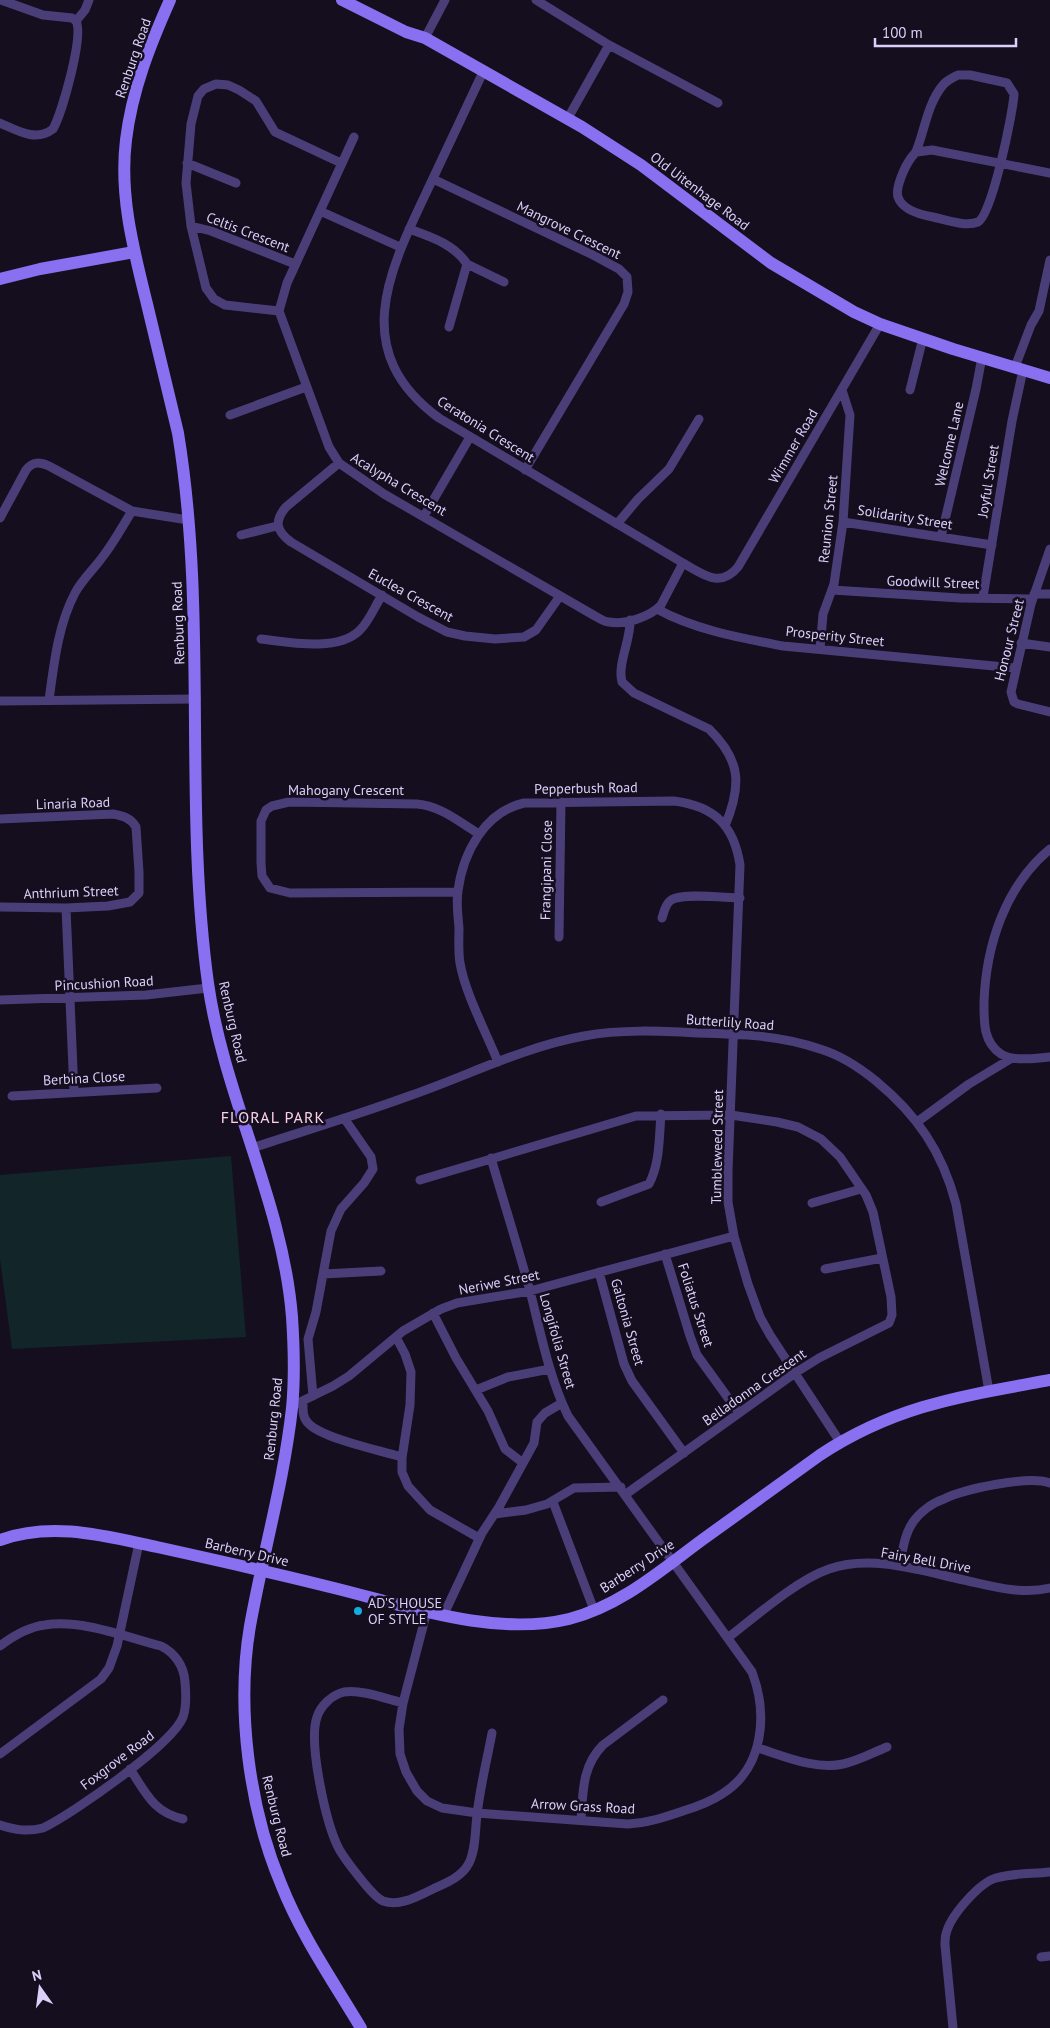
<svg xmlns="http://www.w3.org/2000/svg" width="1050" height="2028" font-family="'PT Sans',sans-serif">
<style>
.park{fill:#122528}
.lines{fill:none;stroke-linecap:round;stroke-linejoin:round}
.street{stroke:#4a3e79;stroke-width:9}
.secondary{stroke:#8870f1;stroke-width:12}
.poi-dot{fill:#15ace1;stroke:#140e1e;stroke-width:2}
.labels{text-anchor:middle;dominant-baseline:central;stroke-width:5;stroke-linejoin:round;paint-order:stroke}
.street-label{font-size:14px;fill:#dcd0fb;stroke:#140e1e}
.poi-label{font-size:14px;fill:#dcd0fb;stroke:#140e1e;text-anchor:start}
.quarter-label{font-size:16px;letter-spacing:1px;fill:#fbd2e5;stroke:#140e1e}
</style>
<rect width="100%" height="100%" fill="#140e1e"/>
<path class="park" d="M 231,1156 L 246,1337 L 12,1349 L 0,1259 L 0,1175 Z"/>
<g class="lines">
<path class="street" d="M 536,0 L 609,45 L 718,103
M 76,21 L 85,10 L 89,0
M 425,38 L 445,0
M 484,70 C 465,110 446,150 427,191 C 388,273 349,352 439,418 L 683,563 C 703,574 720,589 738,567 L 880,324
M 958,75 L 970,75 L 1007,83 L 1014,94 C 1013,113 992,215 978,222 C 966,227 946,220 933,217 C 922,215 902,210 898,197 C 895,188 905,166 911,158 C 913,155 916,153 917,149 C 925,128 928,103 943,85 C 947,80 952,78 958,75 Z
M 568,118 L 609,45
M 0,123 C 18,131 36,142 53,129 C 62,113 84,36 76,21 L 72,18 L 43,15 L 1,0
M 354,137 L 287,283 L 279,311 L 329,447 L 339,463 L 384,494 L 595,616 C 599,618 604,622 609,622 C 625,625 650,617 661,605 L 683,563
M 917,152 L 932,150 L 1050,173
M 187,163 L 236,183
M 433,179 L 593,255 L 619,269 L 627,277 L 628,292 L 624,304 L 525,470
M 320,211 L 400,247
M 191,226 L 211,231 L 295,264
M 409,229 C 431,237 454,244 467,264 L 449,327
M 467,264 L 504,282
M 279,311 L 225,305 L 214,299 L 206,288 L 191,226 L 186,183 L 191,124 L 198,96 L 204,89 L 216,84 L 228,85 L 239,90 L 256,101 L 275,132 L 341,163
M 1015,367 L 1031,325 L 1039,311 L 1050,260
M 910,390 L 923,338
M 230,415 L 306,387
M 339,463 L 286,507 C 274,521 276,531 291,542 L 418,617 L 447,632 L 465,636 L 495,639 L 524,637 L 536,630 L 560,596
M 424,516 L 470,437
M 0,518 L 26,470 C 33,461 40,462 49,466 L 132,511 L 188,520
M 843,522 L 992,545
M 617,524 L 638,499 L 669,469 L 699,419
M 241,535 L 277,526
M 941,537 L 976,389 L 982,357
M 1050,549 L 1031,604 L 1011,692 L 1014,702 L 1018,704 L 1050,712
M 832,590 L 960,598 L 1032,599
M 1034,594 L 1050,594
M 983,597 L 1012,421 L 1023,370
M 657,609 C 695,630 741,638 783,646 L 1015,668
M 630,620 C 631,640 617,664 622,682 L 634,693 L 709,729 C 741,760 742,785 725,826
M 261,639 C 288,642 337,652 359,631 C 369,622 375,606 382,595
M 1021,643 L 1050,647
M 820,649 L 823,614 L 834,584 L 843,522 L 850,415 L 842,390
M 49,700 C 54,664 58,625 75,593 C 82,580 92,571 101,559 C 113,544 122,527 132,511
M 0,701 L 196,699
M 0,819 L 113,814 C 123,816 131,818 136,827 L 139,872 L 139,893 L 130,902 L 108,906 L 66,908 L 0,907
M 1050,849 C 1005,886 986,946 984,1002 C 984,1022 983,1042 1001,1054 C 1014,1062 1036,1058 1050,1057
M 458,892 L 290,893 L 270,888 L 262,876 L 261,863 L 261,821 L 266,810 L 272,806 L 289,802 L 417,804 C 441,806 459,822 479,834
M 66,908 L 74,1092
M 662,918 C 664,912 665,905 670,901 C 680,892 725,898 740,898
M 559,937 L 561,802
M 0,1000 L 146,995 L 208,988
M 498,1062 C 486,1032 465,993 460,963 C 458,951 459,940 459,928 C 458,916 456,903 458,891 C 463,852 485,812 524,803 L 674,801 C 714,806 734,825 740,865 L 728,1171 L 728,1202 L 734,1236 L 748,1284 L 760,1317 L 770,1335 L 840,1442
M 12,1096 L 157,1088
M 917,1122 L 969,1084 L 1012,1058
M 252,1148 C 304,1131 357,1115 409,1096 C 467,1076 523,1047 584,1036 C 621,1029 660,1031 697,1033 C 739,1034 780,1035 820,1049 C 840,1055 860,1068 876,1081 C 917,1115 942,1151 956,1204 L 989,1391
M 420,1180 L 636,1116 L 731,1115 L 777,1122 L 798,1127 L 821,1139 L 840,1157 L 866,1195 L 873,1212 L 891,1297 L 892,1315 L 889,1323 L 819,1358 L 795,1373 L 626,1494
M 601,1202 L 649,1184 C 660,1163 659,1138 661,1114
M 812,1203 L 861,1189
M 665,1254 L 690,1336 L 697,1355 L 739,1413
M 825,1269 L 882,1258
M 599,1272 L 624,1364 L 632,1381 L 684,1453
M 323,1274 L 381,1271
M 433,1313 L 456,1358 L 488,1411 L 505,1449 L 523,1463
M 396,1337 L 405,1354 L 411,1372 L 410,1405 L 402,1458 L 402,1472 L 408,1486 L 430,1510 L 479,1538
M 476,1390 L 508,1377 L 550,1369
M 313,1396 L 308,1339 L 316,1312 L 331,1231 L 341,1209 L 364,1183 L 373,1169 L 371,1157 L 344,1118
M 303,1401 C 303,1409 302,1417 308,1423 C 321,1438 381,1451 402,1457
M 292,1406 L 333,1386 L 349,1376 L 403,1331 L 441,1309 L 457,1303 L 530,1291 L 734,1236
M 553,1502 L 594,1610
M 495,1514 L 526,1510 L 547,1504 L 574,1488 L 621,1487
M 899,1566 C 903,1551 904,1535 913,1522 C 920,1512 932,1503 944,1499 C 964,1489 1029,1475 1050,1483
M 427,1611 L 403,1703 L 399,1729 L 400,1754 L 406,1772 L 417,1791 L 427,1801 L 442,1808 L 477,1813 L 628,1824 C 648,1823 665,1817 683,1811 C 696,1807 710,1802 722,1794 C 764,1768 768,1714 752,1672 L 568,1416 C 549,1377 541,1334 530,1291 C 518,1247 504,1203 491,1158
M 444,1614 L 482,1533 L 499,1507 L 534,1443 L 537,1422 L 545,1413 L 562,1403
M 729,1637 C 756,1616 797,1580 829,1569 C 872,1554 922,1571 964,1580 C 992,1586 1021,1595 1050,1588
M 0,1646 C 13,1636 28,1627 45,1625 C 81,1619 126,1637 161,1646 C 175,1653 184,1666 185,1682 C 186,1693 187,1706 183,1717 C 172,1745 72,1814 43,1828 C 27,1832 15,1830 0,1825
M 403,1703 C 387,1699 360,1689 344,1692 C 332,1695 321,1705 317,1717 C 308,1743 326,1824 339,1849 C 346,1861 355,1872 364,1883 C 369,1889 376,1898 383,1901 C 400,1907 418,1896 433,1889 C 446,1883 462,1877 469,1863 C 476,1849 475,1830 477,1815 C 480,1787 487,1760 492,1733
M 758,1748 C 784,1756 815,1770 843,1764 C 858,1761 872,1753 887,1747
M 0,1754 L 101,1679 L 109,1668 L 117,1646 L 139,1543
M 130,1769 C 146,1793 153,1812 183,1819
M 581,1820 C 583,1792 582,1766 603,1745 L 663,1700
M 1041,1957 L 1050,1956
M 953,2028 L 945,1945 C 945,1942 945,1937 946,1934 C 950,1916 979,1883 996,1878 C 1013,1873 1033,1874 1050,1872"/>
<path class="secondary" d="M 170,0 C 150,45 132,90 126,140 C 119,196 134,251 147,304 C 157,347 168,390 178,433 C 208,615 183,801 208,983 C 224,1097 283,1202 292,1317 C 294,1347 295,1378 292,1408 C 284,1481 263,1553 250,1626 C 236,1708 249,1808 281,1884 C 301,1935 333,1981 361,2028
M 342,0 L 406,32 L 425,38 L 582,127 L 641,165 L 771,263 L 854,312 L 880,324 L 953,349 L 1050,378
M 0,279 L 40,269 L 134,252
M 0,1540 C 52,1521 105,1536 157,1547 C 216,1560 275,1573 334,1588 C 407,1606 494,1637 569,1619 C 620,1606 660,1571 702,1540 C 741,1512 781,1483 820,1455 C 896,1405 963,1396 1050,1380"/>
</g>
<circle class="poi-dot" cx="358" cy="1611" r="5"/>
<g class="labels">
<g class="street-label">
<text transform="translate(133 58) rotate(-71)">Renburg Road</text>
<text transform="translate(700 191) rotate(37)">Old Uitenhage Road</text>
<text transform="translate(569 230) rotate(26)">Mangrove Crescent</text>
<text transform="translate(248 232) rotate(21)">Celtis Crescent</text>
<text transform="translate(486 429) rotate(32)">Ceratonia Crescent</text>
<text transform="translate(949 444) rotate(-77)">Welcome Lane</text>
<text transform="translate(793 446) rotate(-60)">Wimmer Road</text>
<text transform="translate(988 481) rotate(-81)">Joyful Street</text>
<text transform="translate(399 484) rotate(31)">Acalypha Crescent</text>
<text transform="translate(905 517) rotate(9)">Solidarity Street</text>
<text transform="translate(828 519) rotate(-84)">Reunion Street</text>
<text transform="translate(933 582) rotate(2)">Goodwill Street</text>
<text transform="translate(411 595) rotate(29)">Euclea Crescent</text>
<text transform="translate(178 623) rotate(-92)">Renburg Road</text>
<text transform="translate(835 636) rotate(6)">Prosperity Street</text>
<text transform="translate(1009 640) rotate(-76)">Honour Street</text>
<text transform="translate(586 788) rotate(-1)">Pepperbush Road</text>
<text x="346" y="790">Mahogany Crescent</text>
<text transform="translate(73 803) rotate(-2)">Linaria Road</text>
<text transform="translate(546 870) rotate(-89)">Frangipani Close</text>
<text transform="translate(71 892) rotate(-2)">Anthrium Street</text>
<text transform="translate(104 983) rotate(-3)">Pincushion Road</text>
<text transform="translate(233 1022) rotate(77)">Renburg Road</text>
<text transform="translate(730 1022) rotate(4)">Butterlily Road</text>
<text transform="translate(84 1078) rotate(-3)">Berbina Close</text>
<text transform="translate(717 1147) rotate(-89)">Tumbleweed Street</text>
<text transform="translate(499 1282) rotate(-11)">Neriwe Street</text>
<text transform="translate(696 1305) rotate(72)">Foliatus Street</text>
<text transform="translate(628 1322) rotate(74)">Galtonia Street</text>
<text transform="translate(558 1341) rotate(74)">Longifolia Street</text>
<text transform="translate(754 1387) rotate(-35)">Belladonna Crescent</text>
<text transform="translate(273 1419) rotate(-84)">Renburg Road</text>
<text transform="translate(247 1552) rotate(13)">Barberry Drive</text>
<text transform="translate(926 1560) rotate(10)">Fairy Bell Drive</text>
<text transform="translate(637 1566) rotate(-33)">Barberry Drive</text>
<text transform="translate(117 1760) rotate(-37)">Foxgrove Road</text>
<text transform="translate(583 1806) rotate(3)">Arrow Grass Road</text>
<text transform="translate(277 1816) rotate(76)">Renburg Road</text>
</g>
<g class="poi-label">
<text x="368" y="1603">AD'S HOUSE<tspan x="368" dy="16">OF STYLE</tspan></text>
</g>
<g class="quarter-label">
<text x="273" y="1117">FLORAL PARK</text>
</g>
</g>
<g transform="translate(40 1988) rotate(346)" stroke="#140e1e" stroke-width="4" paint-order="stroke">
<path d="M0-4L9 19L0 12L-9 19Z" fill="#dcd0fb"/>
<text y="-8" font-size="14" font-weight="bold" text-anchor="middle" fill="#dcd0fb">N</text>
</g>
<path d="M875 38v8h141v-8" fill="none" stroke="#dcd0fb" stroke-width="2.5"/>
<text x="882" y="38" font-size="15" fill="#dcd0fb" stroke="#140e1e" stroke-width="4" paint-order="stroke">100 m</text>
</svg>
